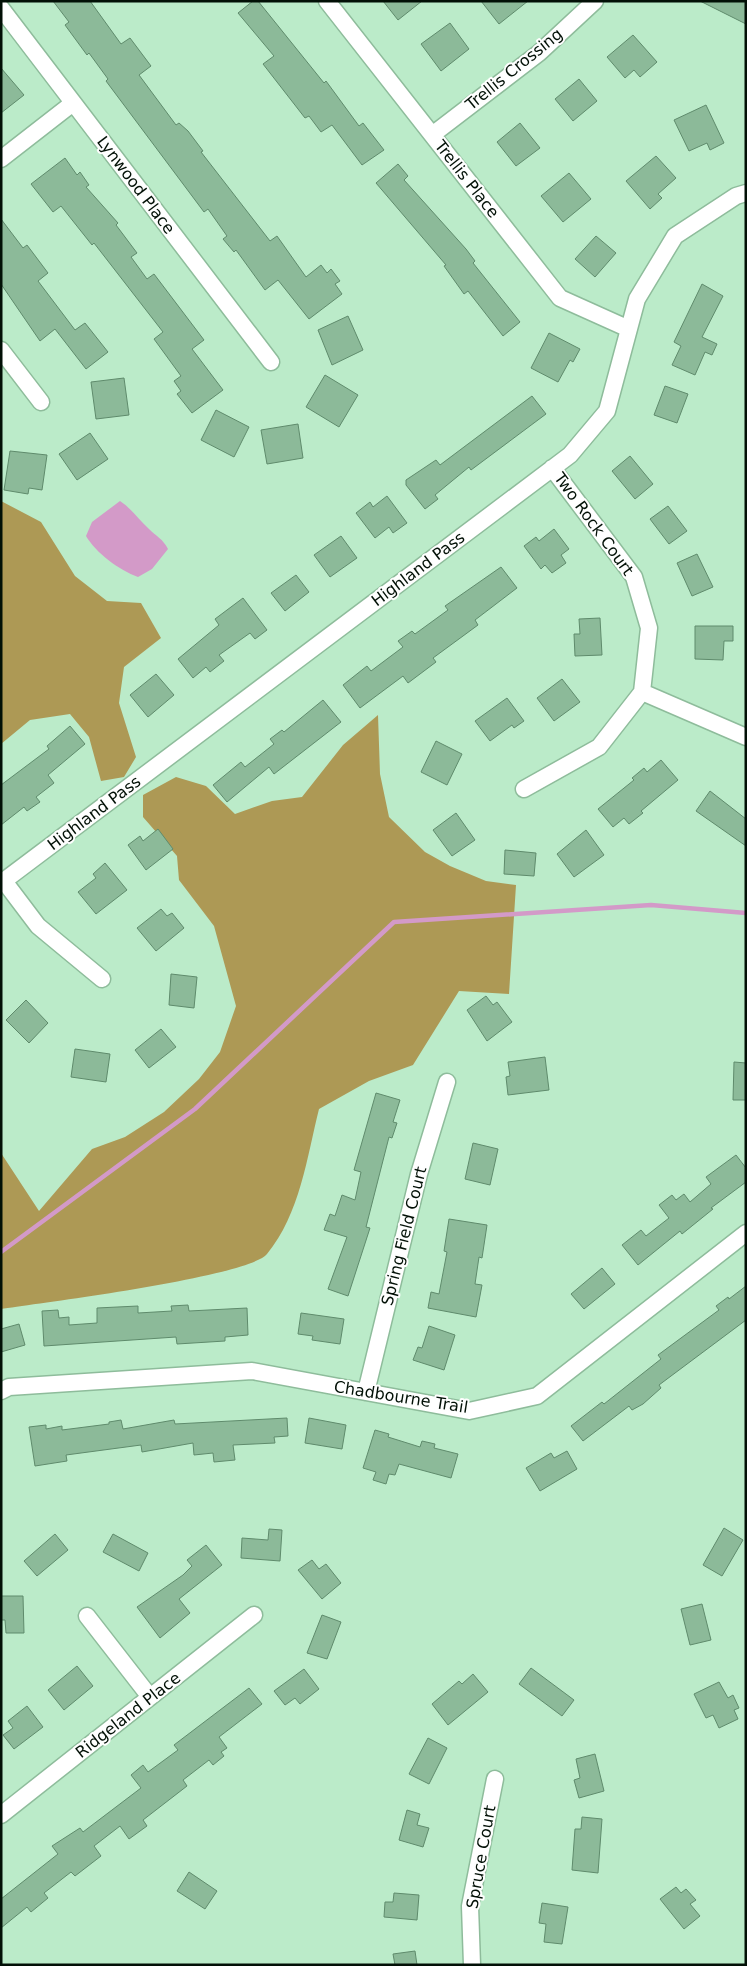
<svg xmlns="http://www.w3.org/2000/svg" width="747" height="1966" font-family="'DejaVu Sans',sans-serif">
<style>
.forest{fill:#ad9955}
.water{fill:#d39ac8}
.lines{fill:none;stroke-linecap:round;stroke-linejoin:round}
.stream{stroke:#d39ac8;stroke-width:4.5}
.building{fill:#8cba99;stroke:#5f8b6c}
.minor-casing{stroke:#8ebc9b;stroke-width:19}
.minor{stroke:#fff;stroke-width:16}
.labels{text-anchor:middle;dominant-baseline:central;stroke-width:4;stroke-linejoin:round;paint-order:stroke}
.street-label{font-size:16px;fill:#021006;stroke:#fefefe}
</style>
<rect width="100%" height="100%" fill="#bbebc9"/>
<path class="forest" d="M 1,501 L 41,522 L 75,576 L 107,601 L 141,603 L 161,638 L 124,667 L 119,703 L 136,757 L 124,777 L 101,781 L 89,737 L 70,714 L 30,720 L 1,744 Z
M 378,715 L 380,774 L 389,817 L 425,852 L 450,866 L 486,881 L 516,885 L 509,994 L 459,991 L 413,1065 L 369,1081 L 319,1109 C 307,1157 300,1214 267,1254 C 248,1277 41,1303 1,1309 L 1,1153 L 39,1211 L 92,1149 L 125,1137 L 164,1112 L 199,1079 L 220,1052 L 236,1006 L 214,926 L 179,880 L 177,856 L 143,817 L 143,795 L 176,777 L 206,786 L 235,814 L 272,801 L 302,797 L 343,745 Z"/>
<path class="water" d="M 120,501 C 132,509 138,519 149,529 C 156,536 163,539 168,549 L 152,569 L 138,577 C 119,570 96,553 86,536 L 92,522 Z"/>
<g class="lines">
<path class="stream" d="M 1,1252 L 195,1109 L 394,922 L 651,905 L 746,913"/>
</g>
<path class="building" d="M 53,1 L 90,1 L 121,44 L 130,38 L 151,66 L 139,75 L 176,125 L 179,123 L 188,131 L 203,151 L 201,152 L 270,241 L 277,236 L 306,277 L 321,265 L 327,273 L 331,269 L 340,281 L 335,284 L 342,294 L 309,319 L 278,280 L 265,290 L 236,250 L 234,252 L 223,239 L 227,236 L 208,209 L 204,212 L 106,81 L 108,79 L 89,53 L 87,55 L 65,25 L 69,22 Z
M 253,1 L 258,1 L 324,83 L 326,81 L 359,126 L 363,123 L 384,150 L 362,165 L 332,125 L 321,132 L 309,116 L 305,118 L 263,64 L 274,56 L 238,13 Z
M 383,1 L 422,1 L 398,20 Z
M 481,1 L 528,1 L 499,24 Z
M 700,1 L 746,1 L 746,24 Z
M 450,23 L 469,49 L 441,71 L 421,44 Z
M 633,35 L 657,62 L 640,77 L 634,70 L 625,78 L 607,57 Z
M 1,68 L 24,95 L 1,113 Z
M 579,79 L 597,101 L 573,121 L 555,99 Z
M 706,105 L 724,143 L 710,150 L 707,143 L 689,151 L 674,120 Z
M 520,123 L 540,148 L 516,166 L 497,142 Z
M 656,156 L 676,178 L 658,194 L 662,198 L 650,209 L 626,181 Z
M 65,158 L 77,175 L 80,172 L 89,185 L 86,187 L 118,223 L 116,225 L 137,253 L 131,257 L 147,279 L 154,274 L 204,340 L 192,349 L 223,390 L 192,413 L 177,394 L 181,391 L 174,381 L 181,376 L 154,339 L 163,332 L 94,243 L 92,245 L 61,206 L 53,212 L 31,184 Z
M 398,164 L 408,176 L 404,180 L 466,249 L 475,261 L 473,263 L 520,322 L 503,336 L 468,291 L 464,294 L 444,266 L 446,265 L 376,183 Z
M 569,173 L 591,199 L 563,222 L 541,196 Z
M 1,219 L 23,248 L 27,245 L 48,273 L 38,281 L 75,330 L 85,323 L 108,352 L 86,369 L 55,329 L 40,341 L 1,284 Z
M 596,236 L 616,253 L 595,277 L 575,259 Z
M 702,284 L 723,296 L 702,337 L 717,344 L 712,355 L 705,352 L 695,375 L 672,365 L 681,346 L 674,342 Z
M 348,316 L 363,350 L 332,365 L 318,330 Z
M 549,333 L 580,349 L 573,362 L 570,360 L 558,382 L 531,368 Z
M 325,375 L 358,395 L 339,427 L 306,407 Z
M 124,378 L 129,415 L 96,419 L 91,382 Z
M 665,386 L 688,394 L 677,423 L 654,415 Z
M 532,396 L 546,414 L 471,470 L 469,467 L 435,495 L 438,499 L 425,509 L 406,485 L 406,480 L 436,460 L 440,465 Z
M 216,410 L 249,427 L 234,457 L 201,440 Z
M 298,424 L 303,458 L 267,464 L 261,430 Z
M 90,433 L 108,459 L 77,480 L 59,454 Z
M 10,451 L 47,455 L 42,490 L 29,488 L 28,494 L 4,490 Z
M 630,456 L 653,484 L 635,499 L 612,471 Z
M 387,496 L 407,523 L 393,533 L 389,527 L 375,538 L 356,513 L 370,502 L 373,507 Z
M 668,506 L 687,531 L 669,544 L 650,519 Z
M 554,529 L 569,549 L 561,555 L 566,563 L 552,573 L 545,565 L 541,569 L 524,546 L 536,537 L 539,541 Z
M 341,536 L 357,558 L 330,577 L 314,555 Z
M 697,554 L 713,587 L 692,596 L 677,563 Z
M 501,567 L 517,588 L 475,620 L 478,625 L 433,658 L 436,662 L 408,683 L 403,676 L 360,708 L 343,685 L 367,666 L 371,671 L 403,647 L 398,641 L 412,631 L 415,634 L 448,610 L 445,606 Z
M 296,575 L 309,592 L 285,611 L 271,593 Z
M 243,598 L 267,630 L 255,639 L 250,633 L 219,655 L 224,661 L 210,672 L 206,667 L 193,678 L 178,659 L 219,625 L 215,619 Z
M 600,618 L 602,655 L 575,656 L 574,634 L 580,634 L 579,619 Z
M 695,626 L 733,626 L 733,641 L 724,641 L 723,660 L 695,659 Z
M 156,674 L 174,695 L 148,717 L 130,695 Z
M 562,679 L 580,702 L 554,721 L 537,698 Z
M 507,698 L 524,721 L 514,728 L 512,725 L 490,741 L 475,721 Z
M 323,700 L 341,722 L 274,774 L 269,767 L 227,802 L 213,785 L 241,762 L 245,767 L 274,744 L 270,739 L 282,730 L 284,732 Z
M 70,726 L 85,744 L 48,775 L 54,783 L 36,797 L 40,802 L 27,811 L 24,807 L 1,825 L 1,785 L 49,749 L 47,746 Z
M 436,741 L 462,754 L 447,785 L 421,772 Z
M 661,760 L 678,780 L 641,811 L 643,813 L 629,824 L 624,818 L 613,827 L 598,809 L 634,780 L 632,778 L 644,768 L 647,772 Z
M 710,791 L 746,819 L 746,846 L 696,811 Z
M 456,813 L 475,840 L 452,856 L 433,830 Z
M 158,829 L 173,849 L 146,870 L 128,845 L 140,836 L 143,841 Z
M 586,830 L 604,855 L 574,877 L 557,854 Z
M 505,850 L 536,853 L 534,876 L 504,874 Z
M 105,863 L 127,890 L 96,914 L 78,892 L 96,878 L 93,874 Z
M 161,909 L 167,916 L 172,913 L 184,928 L 156,951 L 137,928 Z
M 171,974 L 197,977 L 194,1008 L 169,1005 Z
M 486,996 L 493,1005 L 497,1002 L 512,1022 L 487,1041 L 467,1010 Z
M 26,1000 L 48,1023 L 29,1043 L 6,1020 Z
M 161,1029 L 176,1047 L 149,1068 L 135,1050 Z
M 75,1049 L 110,1054 L 106,1082 L 71,1077 Z
M 545,1057 L 549,1090 L 508,1095 L 506,1077 L 510,1076 L 508,1062 Z
M 734,1062 L 746,1063 L 746,1100 L 733,1100 Z
M 376,1093 L 400,1100 L 393,1122 L 397,1123 L 392,1138 L 389,1137 L 366,1227 L 370,1228 L 348,1296 L 328,1289 L 347,1237 L 324,1230 L 330,1214 L 335,1216 L 342,1195 L 355,1200 L 361,1172 L 354,1170 Z
M 473,1143 L 498,1149 L 490,1185 L 465,1179 Z
M 736,1155 L 746,1168 L 746,1182 L 711,1208 L 713,1209 L 682,1234 L 680,1231 L 638,1265 L 622,1245 L 641,1230 L 646,1236 L 669,1218 L 659,1205 L 672,1195 L 676,1200 L 684,1194 L 690,1202 L 711,1184 L 706,1177 Z
M 449,1219 L 487,1225 L 482,1258 L 479,1257 L 475,1284 L 482,1285 L 476,1317 L 428,1308 L 431,1292 L 439,1294 L 447,1252 L 444,1251 Z
M 602,1268 L 615,1284 L 584,1309 L 571,1294 Z
M 746,1286 L 746,1320 L 659,1385 L 661,1388 L 643,1404 L 632,1410 L 629,1406 L 583,1441 L 571,1426 L 602,1402 L 604,1404 L 661,1359 L 658,1355 L 719,1310 L 716,1306 L 728,1297 L 729,1299 Z
M 188,1305 L 189,1311 L 247,1308 L 248,1335 L 225,1337 L 225,1341 L 177,1344 L 176,1337 L 44,1346 L 42,1311 L 58,1310 L 59,1318 L 69,1317 L 69,1325 L 97,1323 L 97,1308 L 138,1306 L 138,1313 L 172,1311 L 171,1306 Z
M 301,1313 L 344,1319 L 340,1344 L 312,1340 L 313,1336 L 298,1334 Z
M 19,1324 L 25,1345 L 1,1352 L 1,1329 Z
M 429,1326 L 455,1335 L 444,1370 L 413,1360 L 418,1347 L 422,1348 Z
M 287,1418 L 288,1436 L 274,1437 L 275,1443 L 233,1445 L 235,1460 L 214,1462 L 213,1453 L 194,1455 L 193,1443 L 142,1452 L 141,1445 L 66,1455 L 67,1461 L 35,1466 L 29,1427 L 46,1425 L 46,1429 L 62,1426 L 62,1430 L 109,1424 L 109,1422 L 121,1420 L 123,1429 L 174,1420 L 175,1424 Z
M 309,1418 L 346,1425 L 342,1449 L 305,1443 Z
M 375,1430 L 389,1434 L 388,1437 L 420,1447 L 422,1441 L 435,1444 L 434,1448 L 458,1454 L 451,1478 L 399,1464 L 395,1475 L 389,1474 L 386,1484 L 373,1480 L 376,1472 L 363,1468 Z
M 567,1451 L 577,1469 L 540,1491 L 526,1468 L 551,1453 L 554,1458 Z
M 724,1528 L 743,1540 L 722,1576 L 703,1565 Z
M 269,1529 L 282,1530 L 280,1561 L 241,1558 L 242,1538 L 268,1540 Z
M 55,1534 L 68,1550 L 37,1576 L 24,1561 Z
M 113,1534 L 148,1553 L 139,1571 L 103,1552 Z
M 206,1545 L 222,1565 L 179,1599 L 190,1613 L 160,1638 L 137,1607 L 183,1575 L 192,1566 L 187,1560 Z
M 312,1560 L 319,1569 L 326,1564 L 341,1583 L 322,1599 L 298,1570 Z
M 1,1596 L 23,1596 L 24,1633 L 6,1633 L 5,1620 L 1,1620 Z
M 702,1604 L 711,1640 L 690,1645 L 681,1609 Z
M 322,1615 L 341,1622 L 327,1659 L 307,1653 Z
M 77,1666 L 93,1686 L 64,1710 L 48,1690 Z
M 531,1668 L 574,1700 L 562,1716 L 519,1684 Z
M 304,1669 L 319,1689 L 300,1704 L 295,1698 L 285,1705 L 274,1691 Z
M 473,1674 L 488,1692 L 448,1725 L 432,1704 L 459,1681 L 462,1684 Z
M 719,1682 L 728,1698 L 733,1695 L 739,1708 L 734,1710 L 738,1719 L 719,1728 L 713,1715 L 706,1718 L 694,1694 Z
M 249,1688 L 262,1704 L 219,1737 L 227,1748 L 221,1752 L 224,1756 L 213,1765 L 209,1760 L 183,1780 L 187,1786 L 143,1820 L 147,1826 L 129,1839 L 120,1826 L 94,1846 L 101,1856 L 75,1876 L 71,1872 L 44,1893 L 48,1898 L 31,1912 L 27,1907 L 1,1928 L 1,1899 L 58,1854 L 52,1846 L 80,1828 L 83,1832 L 141,1788 L 131,1775 L 143,1765 L 148,1772 L 178,1750 L 174,1745 Z
M 27,1706 L 43,1727 L 14,1749 L 3,1735 L 13,1728 L 8,1721 Z
M 428,1738 L 447,1748 L 429,1784 L 409,1774 Z
M 595,1754 L 604,1791 L 579,1798 L 574,1780 L 580,1778 L 576,1759 Z
M 407,1810 L 420,1814 L 417,1825 L 429,1828 L 423,1847 L 399,1840 Z
M 582,1817 L 602,1819 L 598,1873 L 572,1870 L 575,1829 L 581,1829 Z
M 189,1872 L 217,1891 L 205,1909 L 177,1891 Z
M 676,1887 L 681,1893 L 686,1889 L 696,1900 L 690,1904 L 700,1916 L 684,1929 L 660,1899 Z
M 394,1893 L 419,1895 L 417,1920 L 384,1917 L 385,1902 L 393,1902 Z
M 542,1903 L 568,1907 L 562,1944 L 544,1942 L 546,1924 L 539,1923 Z
M 415,1951 L 417,1965 L 395,1965 L 393,1954 Z"/>
<g class="lines">
<g class="minor-casing">
<path id="minor" d="M 327,1 L 560,298 L 629,329
M 1,8 L 271,362
M 432,135 L 539,53 L 595,1
M 1,159 L 73,103
M 1,350 L 41,402
M 642,692 L 746,737
M 524,789 L 599,747 L 642,692 L 649,628 L 634,577 L 552,468
M 4,881 L 38,926 L 102,979
M 1,883 L 570,455 L 607,411 L 637,299 L 675,236 L 736,196 L 746,193
M 1,1391 L 9,1387 L 252,1371 L 469,1411 L 537,1396 L 746,1233
M 366,1392 L 419,1174 L 447,1082
M 87,1616 L 150,1697
M 1,1815 L 254,1615
M 472,1965 L 470,1906 L 495,1779"/>
</g>
<use href="#minor" class="minor"/>
</g>
<g class="labels">
<g class="street-label">
<text transform="translate(514 69) rotate(-39)">Trellis Crossing</text>
<text transform="translate(467 179) rotate(52)">Trellis Place</text>
<text transform="translate(136 185) rotate(53)">Lynwood Place</text>
<text transform="translate(594 524) rotate(54)">Two Rock Court</text>
<text transform="translate(418 569) rotate(-37)">Highland Pass</text>
<text transform="translate(94 813) rotate(-37)">Highland Pass</text>
<text transform="translate(404 1236) rotate(-76)">Spring Field Court</text>
<text transform="translate(401 1397) rotate(9)">Chadbourne Trail</text>
<text transform="translate(128 1715) rotate(-38)">Ridgeland Place</text>
<text transform="translate(481 1857) rotate(-80)">Spruce Court</text>
</g>
</g>
<rect width="747" height="1966" fill="none" stroke="#021006" stroke-width="5"/>
</svg>
